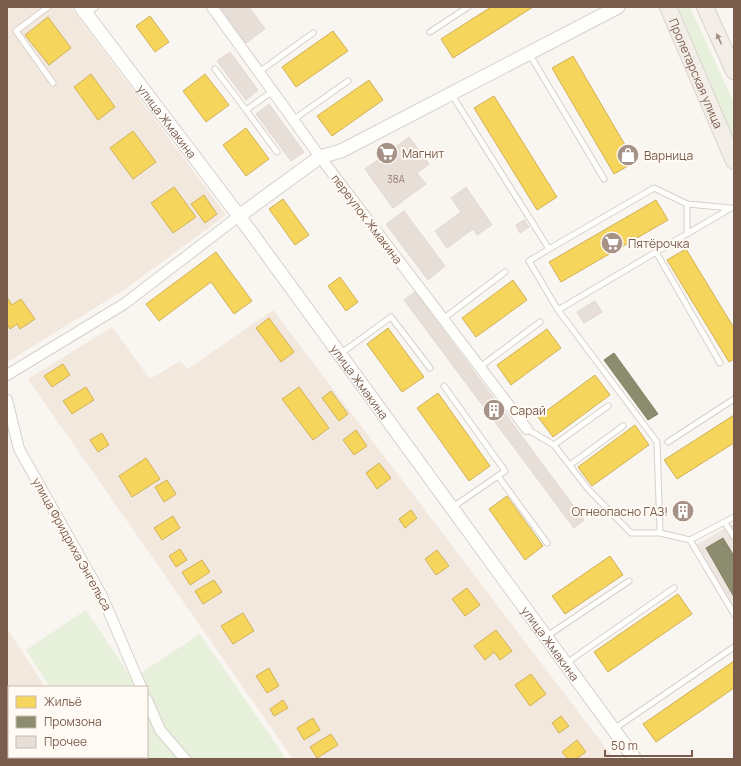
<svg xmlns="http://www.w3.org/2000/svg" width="741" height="766" font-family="Manrope,sans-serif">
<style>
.residential{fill:#f2e8de}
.industrial{fill:#ede5e0}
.green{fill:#e7f0db}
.homes{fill:#f6d55c;stroke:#d1b158}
.industry{fill:#8c8c6e;stroke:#877e64}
.building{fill:#e6ded7;stroke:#e2d8d2}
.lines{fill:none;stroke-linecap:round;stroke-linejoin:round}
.service-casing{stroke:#d7d1cb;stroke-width:7}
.minor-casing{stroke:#d7d1cb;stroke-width:12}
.tertiary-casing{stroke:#d7d1cb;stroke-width:15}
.primary-casing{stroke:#dad1cc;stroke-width:18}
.service{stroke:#fefefd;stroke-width:5}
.minor{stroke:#fefefd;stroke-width:10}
.tertiary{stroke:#fefefd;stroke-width:13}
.primary{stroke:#f3eee8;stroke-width:16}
.oneway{fill:#a48f83}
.labels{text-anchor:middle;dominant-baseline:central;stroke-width:4;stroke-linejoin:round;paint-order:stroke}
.number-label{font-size:10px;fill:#977e72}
.street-label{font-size:12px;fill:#7a5c4d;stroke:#fffaf3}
.poi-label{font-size:12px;fill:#7a5c4d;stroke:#fffaf3;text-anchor:start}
</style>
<rect width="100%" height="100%" fill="#f9f5f0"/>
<path class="residential" d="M 7,7 L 71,7 L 226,215 L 124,290 L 9,361 L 7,358 Z
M 273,310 L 614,759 L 293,759 L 28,379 L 112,327 L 150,379 L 180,361 L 188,369 Z
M 7,628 L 45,687 L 9,687 L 9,757 L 91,757 L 92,759 L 7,759 Z"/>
<path class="industrial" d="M 734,523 L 734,617 L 694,546 Z"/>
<path class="green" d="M 676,7 L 690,7 L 734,103 L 734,138 Z
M 86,610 L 132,679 L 200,634 L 286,759 L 96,759 L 95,757 L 147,757 L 147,687 L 50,687 L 26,650 Z"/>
<path class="homes" d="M 491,7 L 533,7 L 453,58 L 441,39 Z
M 150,16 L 169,42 L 155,52 L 136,26 Z
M 48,17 L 71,48 L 49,65 L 25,35 Z
M 333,31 L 348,51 L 296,87 L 282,67 Z
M 573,56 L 635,162 L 614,174 L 552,68 Z
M 91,74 L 115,107 L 98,120 L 74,87 Z
M 205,74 L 229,105 L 206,122 L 183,91 Z
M 369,80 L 383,100 L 332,136 L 317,116 Z
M 494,96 L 557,197 L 537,210 L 474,108 Z
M 246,128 L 269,159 L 246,176 L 223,145 Z
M 133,131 L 156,162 L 133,179 L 110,148 Z
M 174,187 L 196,217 L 173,233 L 151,203 Z
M 204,195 L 217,214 L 205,223 L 191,204 Z
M 283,199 L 309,235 L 295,245 L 269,209 Z
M 656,200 L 668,220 L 561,282 L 549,262 Z
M 686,249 L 734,328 L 734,359 L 729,362 L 667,260 Z
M 216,252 L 252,301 L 234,314 L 211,282 L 159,321 L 146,304 Z
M 340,277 L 358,302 L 346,311 L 328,286 Z
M 513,280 L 527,300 L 476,337 L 462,318 Z
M 7,297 L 12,305 L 21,299 L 35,319 L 20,329 L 17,324 L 10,329 L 7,324 Z
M 269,318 L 294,352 L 281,362 L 256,328 Z
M 388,328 L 424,377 L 402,392 L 367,344 Z
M 547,329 L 561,348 L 511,385 L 497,365 Z
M 63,364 L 70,375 L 52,387 L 44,376 Z
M 595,375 L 610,395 L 553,437 L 538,417 Z
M 86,387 L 94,400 L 72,414 L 63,401 Z
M 299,387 L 329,428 L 313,440 L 282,399 Z
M 331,391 L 348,414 L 339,421 L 322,398 Z
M 438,393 L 490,466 L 469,481 L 417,408 Z
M 734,415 L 734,443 L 677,479 L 664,460 Z
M 635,425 L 649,445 L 592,486 L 578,467 Z
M 356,430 L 367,446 L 354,455 L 343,440 Z
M 102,433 L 109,445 L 98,452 L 90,440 Z
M 146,458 L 160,479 L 132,497 L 119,476 Z
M 379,463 L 391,478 L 377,489 L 366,473 Z
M 167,480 L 176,494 L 164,502 L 155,487 Z
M 507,496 L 543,546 L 525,560 L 489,509 Z
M 411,510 L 417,518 L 405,528 L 399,519 Z
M 173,516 L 180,528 L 162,540 L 154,528 Z
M 180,549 L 187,560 L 176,567 L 169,556 Z
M 437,550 L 449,566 L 436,575 L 425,559 Z
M 610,556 L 623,575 L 565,614 L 552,596 Z
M 202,560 L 210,572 L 190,585 L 182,572 Z
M 214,580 L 222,592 L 203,604 L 195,591 Z
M 467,588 L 480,605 L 465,616 L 452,599 Z
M 678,594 L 692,614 L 608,672 L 594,652 Z
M 243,613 L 254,631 L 233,644 L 221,626 Z
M 496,630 L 512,651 L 500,660 L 494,652 L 485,660 L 474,646 Z
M 734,661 L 734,688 L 656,742 L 643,724 Z
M 269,668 L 279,686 L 267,693 L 256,676 Z
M 531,674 L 546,694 L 530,706 L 515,685 Z
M 283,700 L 288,708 L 274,716 L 270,709 Z
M 561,716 L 569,726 L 559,733 L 552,723 Z
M 313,718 L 320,730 L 304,740 L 297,728 Z
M 331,734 L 338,745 L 317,758 L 310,747 Z
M 577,740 L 586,752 L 576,759 L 568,759 L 562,752 Z
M 60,757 L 78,757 L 79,759 L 57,759 Z"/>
<path class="industry" d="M 614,353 L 658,414 L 648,420 L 604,360 Z
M 723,538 L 734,556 L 734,597 L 706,548 Z"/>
<path class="building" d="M 220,7 L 249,7 L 265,29 L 246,43 Z
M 230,52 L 258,90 L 246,100 L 217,61 Z
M 269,104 L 304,152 L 291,161 L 256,114 Z
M 409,137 L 429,164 L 417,173 L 426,184 L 393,208 L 365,169 Z
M 466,187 L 492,225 L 477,235 L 473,229 L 447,248 L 435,231 L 461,212 L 451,198 Z
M 404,211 L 445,266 L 428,280 L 386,224 Z
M 524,220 L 529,227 L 520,233 L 516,225 Z
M 415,292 L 584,520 L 574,528 L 404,300 Z
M 595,301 L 602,312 L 584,323 L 577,312 Z
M 683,503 L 690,515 L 684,519 L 677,507 Z"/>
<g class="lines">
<g class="service-casing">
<path id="service" d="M 48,7 L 16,31 L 53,83
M 87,13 L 96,7
M 430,32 L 468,7
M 530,55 L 604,179
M 215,69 L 246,110
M 259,72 L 313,33
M 273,91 L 246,110 L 277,152
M 452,95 L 549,249 L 654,188 L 687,204 L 731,208
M 293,120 L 348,81
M 687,204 L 687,234
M 549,249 L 529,261 L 558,310 L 657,442 L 660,533
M 558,310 L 656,252
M 443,319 L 505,272
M 340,354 L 391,317 L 430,368
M 720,363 L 656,252 L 731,208
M 480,367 L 540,322
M 444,386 L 505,471 L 453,507
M 527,429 L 554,445 L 588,489 L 631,533 L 660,533 L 690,540 L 734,517
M 668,442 L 734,399
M 554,445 L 608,406
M 570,465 L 623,426
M 498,476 L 547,543
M 725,523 L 734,537
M 690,540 L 734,614
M 547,636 L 629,581
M 565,664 L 674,588
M 614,729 L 734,647"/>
</g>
<g class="minor-casing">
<path id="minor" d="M 212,7 L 320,157 L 527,429
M 7,375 L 124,304 L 239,216
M 7,400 L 19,449 L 102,596 L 141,687
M 147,700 L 160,730 L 185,759"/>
</g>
<g class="tertiary-casing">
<g id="tertiary">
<path id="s1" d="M 81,7 L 239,216 L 635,759"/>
<path d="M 239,216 L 320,157 L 341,151 L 618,7"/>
</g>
</g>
<g class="primary-casing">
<g id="primary">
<path id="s2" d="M 668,7 L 734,161"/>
<path d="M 705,7 L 734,71"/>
</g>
</g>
<use href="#service" class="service"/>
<use href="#minor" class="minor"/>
<use href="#tertiary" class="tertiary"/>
<use href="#primary" class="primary"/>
</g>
<defs><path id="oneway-solid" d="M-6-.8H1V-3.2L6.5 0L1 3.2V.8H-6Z"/></defs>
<use class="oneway" href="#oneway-solid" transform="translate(719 39) rotate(-115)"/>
<defs>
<g id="supermarket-disc" transform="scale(1.15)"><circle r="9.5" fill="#a69286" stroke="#fffaf3"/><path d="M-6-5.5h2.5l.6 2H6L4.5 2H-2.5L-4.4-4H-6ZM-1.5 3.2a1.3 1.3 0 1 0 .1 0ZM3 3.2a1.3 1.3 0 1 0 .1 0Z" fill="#fff"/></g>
<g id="shop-disc" transform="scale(1.15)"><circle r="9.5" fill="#a69286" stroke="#fffaf3"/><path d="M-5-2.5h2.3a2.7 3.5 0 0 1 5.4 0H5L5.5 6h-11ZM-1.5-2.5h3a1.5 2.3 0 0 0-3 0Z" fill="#fff"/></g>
<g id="building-disc" transform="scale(1.15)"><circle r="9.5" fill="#a69286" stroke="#fffaf3"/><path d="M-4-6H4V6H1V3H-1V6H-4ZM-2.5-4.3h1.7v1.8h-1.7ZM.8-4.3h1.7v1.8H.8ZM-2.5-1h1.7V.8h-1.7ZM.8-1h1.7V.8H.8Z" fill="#fff"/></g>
</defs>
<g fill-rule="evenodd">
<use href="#supermarket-disc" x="387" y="153"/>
<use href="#shop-disc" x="628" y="155"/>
<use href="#supermarket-disc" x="612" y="243"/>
<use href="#building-disc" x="494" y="410"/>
<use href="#building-disc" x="683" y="511"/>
</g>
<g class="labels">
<g class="number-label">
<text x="396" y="179">38А</text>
</g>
<g class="street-label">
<text stroke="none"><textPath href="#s2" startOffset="72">Пролетарская улица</textPath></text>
<text stroke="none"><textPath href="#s1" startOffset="143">улица Жмакина</textPath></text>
<text transform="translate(367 219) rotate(53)">переулок Жмакина</text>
<text stroke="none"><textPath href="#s1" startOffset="467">улица Жмакина</textPath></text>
<text transform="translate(72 544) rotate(61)">улица Фридриха Энгельса</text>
<text stroke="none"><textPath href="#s1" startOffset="791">улица Жмакина</textPath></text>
</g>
<g class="poi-label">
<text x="402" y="153">Магнит</text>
<text x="644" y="155">Варница</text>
<text x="628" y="243">Пятёрочка</text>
<text x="510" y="410">Сарай</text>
<text x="668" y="511" text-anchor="end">Огнеопасно ГАЗ!</text>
</g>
</g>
<rect width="741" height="766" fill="none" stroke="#7a5c4d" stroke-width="16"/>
<rect x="8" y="686" width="140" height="72" fill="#fffaf3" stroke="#cabbb1"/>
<rect x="16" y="696" width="20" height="12" fill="#f6d55c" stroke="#cabbb1"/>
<text x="44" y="706" font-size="12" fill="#7a5c4d">Жильё</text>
<rect x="16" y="716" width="20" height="12" fill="#8c8c6e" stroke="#cabbb1"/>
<text x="44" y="726" font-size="12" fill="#7a5c4d">Промзона</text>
<rect x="16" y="736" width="20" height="12" fill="#e6ded7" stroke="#cabbb1"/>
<text x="44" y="746" font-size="12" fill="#7a5c4d">Прочее</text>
<path d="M605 750v6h87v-6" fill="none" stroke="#7a5c4d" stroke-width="2"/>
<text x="611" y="750" font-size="12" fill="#7a5c4d" stroke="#fffaf3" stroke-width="3" paint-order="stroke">50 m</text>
</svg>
